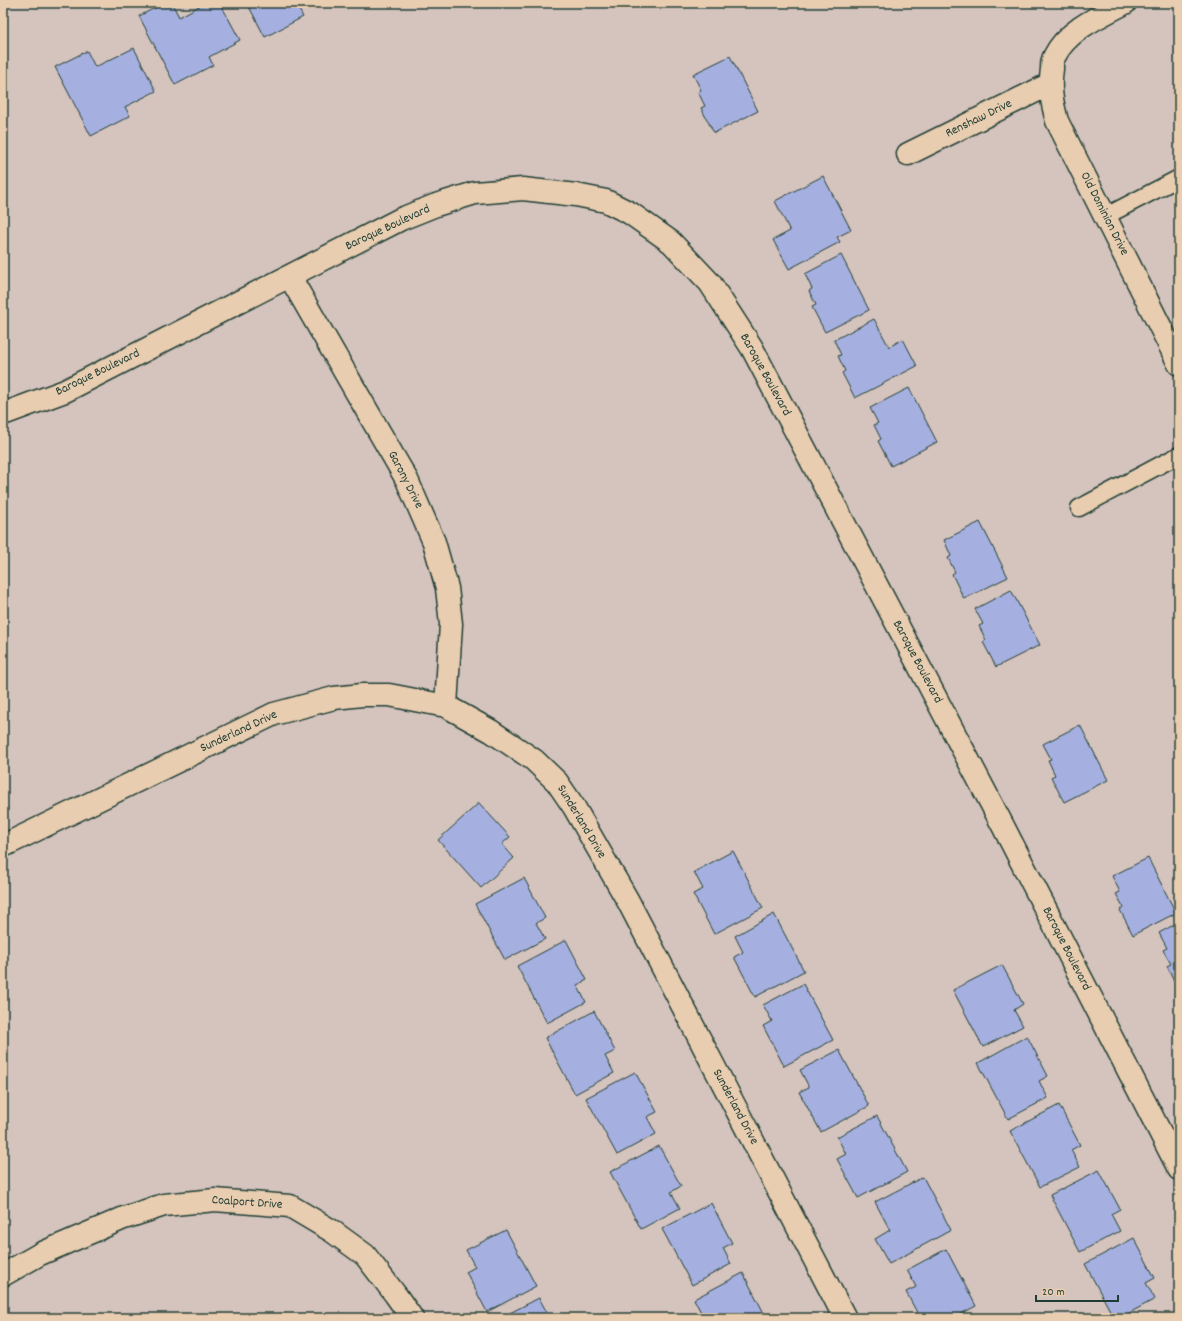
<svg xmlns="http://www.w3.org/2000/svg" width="1182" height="1321" font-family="Dekko,sans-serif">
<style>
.building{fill:#a6b0e0;stroke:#1f3d34}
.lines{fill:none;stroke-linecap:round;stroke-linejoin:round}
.lane-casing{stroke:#1f3d34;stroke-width:19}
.street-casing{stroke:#1f3d34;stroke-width:25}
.lane{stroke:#e9cdb0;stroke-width:16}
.street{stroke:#e9cdb0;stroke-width:22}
.labels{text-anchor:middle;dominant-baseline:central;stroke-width:4;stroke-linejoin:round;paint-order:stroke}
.street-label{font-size:13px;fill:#1f3d34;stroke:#e9cdb0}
</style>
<rect width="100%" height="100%" fill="#d5c4be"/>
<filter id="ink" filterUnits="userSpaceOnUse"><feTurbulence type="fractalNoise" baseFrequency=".025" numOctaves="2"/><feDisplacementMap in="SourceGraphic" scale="8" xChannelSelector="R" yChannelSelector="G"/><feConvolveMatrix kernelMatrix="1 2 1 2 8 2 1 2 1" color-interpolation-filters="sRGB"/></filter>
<g filter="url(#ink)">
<path class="building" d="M 165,3 L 172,3 L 179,17 L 205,3 L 220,3 L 240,40 L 209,57 L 213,65 L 175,85 L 139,16 Z
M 247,3 L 308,3 L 298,8 L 303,17 L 265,37 Z
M 134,48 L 156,91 L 125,107 L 130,116 L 91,136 L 55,67 L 87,51 L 95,67 Z
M 730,56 L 758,111 L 714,133 L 701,108 L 705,106 L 698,92 L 701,90 L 693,74 Z
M 823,176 L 851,230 L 837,237 L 840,242 L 789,269 L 773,240 L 790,231 L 775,201 Z
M 841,255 L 869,310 L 825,332 L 812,307 L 816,305 L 809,291 L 812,289 L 805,274 Z
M 874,319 L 889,347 L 903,339 L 917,366 L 855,398 L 842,373 L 845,371 L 838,356 L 841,355 L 834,340 Z
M 909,388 L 937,442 L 891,466 L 878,441 L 881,439 L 874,425 L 878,423 L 870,408 Z
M 980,522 L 1008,577 L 964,599 L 952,574 L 955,572 L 948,558 L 951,556 L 944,540 Z
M 1011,590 L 1040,645 L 996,667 L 983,642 L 986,640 L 979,626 L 983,624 L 975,609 Z
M 1080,725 L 1108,780 L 1064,802 L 1051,777 L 1055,775 L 1048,760 L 1051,759 L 1043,744 Z
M 479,803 L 510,837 L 502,844 L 514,858 L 481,888 L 438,840 Z
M 733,851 L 763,908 L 714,934 L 693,894 L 703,889 L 694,872 Z
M 1148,858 L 1176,913 L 1133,935 L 1120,910 L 1124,908 L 1116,894 L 1120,892 L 1112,876 Z
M 524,878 L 545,918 L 536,923 L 545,939 L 505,960 L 475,904 Z
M 774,914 L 804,971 L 755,997 L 734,957 L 743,952 L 735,936 Z
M 1179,922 L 1179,991 L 1167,966 L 1171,964 L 1163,950 L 1167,948 L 1159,933 Z
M 566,940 L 587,980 L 577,985 L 586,1002 L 547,1023 L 517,966 Z
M 1002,965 L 1023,1004 L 1014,1010 L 1023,1026 L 983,1047 L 953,990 Z
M 803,984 L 833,1040 L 784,1066 L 763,1026 L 772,1021 L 763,1005 Z
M 594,1011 L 615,1051 L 605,1056 L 614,1073 L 575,1094 L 545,1038 Z
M 1027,1036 L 1048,1076 L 1039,1081 L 1048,1098 L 1008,1119 L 978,1063 Z
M 839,1050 L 869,1106 L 821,1132 L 799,1092 L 809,1087 L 800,1070 Z
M 635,1072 L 657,1112 L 647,1117 L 656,1134 L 617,1155 L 586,1098 Z
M 1059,1105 L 1080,1145 L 1071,1150 L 1080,1167 L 1040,1187 L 1010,1131 Z
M 877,1116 L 907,1172 L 858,1198 L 837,1159 L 846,1154 L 837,1137 Z
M 659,1146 L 681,1186 L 671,1192 L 680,1208 L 641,1229 L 610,1172 Z
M 1099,1170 L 1120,1209 L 1111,1214 L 1120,1231 L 1080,1252 L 1050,1195 Z
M 923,1177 L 951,1230 L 889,1264 L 875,1239 L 890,1230 L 875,1202 Z
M 711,1203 L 732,1243 L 723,1248 L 731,1264 L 692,1285 L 662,1229 Z
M 506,1230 L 536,1286 L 487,1312 L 466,1272 L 475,1267 L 466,1250 Z
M 1134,1238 L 1155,1278 L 1146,1283 L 1155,1299 L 1120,1318 L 1114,1318 L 1085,1264 Z
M 946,1249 L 976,1306 L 953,1318 L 920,1318 L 906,1292 L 916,1287 L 907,1270 Z
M 743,1273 L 764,1313 L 755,1318 L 704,1318 L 694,1299 Z
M 539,1298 L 550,1318 L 500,1318 Z"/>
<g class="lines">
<g class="lane-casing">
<path id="lane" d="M 1106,216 L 1179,178
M 1079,508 L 1179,455"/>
</g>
<g class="street-casing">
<path id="street" d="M 1125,3 C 1100,16 1067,30 1054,57 C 1052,60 1052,65 1052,69 C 1049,89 1052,102 1057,121 L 1179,364
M 908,154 L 1050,84
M 290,277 L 407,480 L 434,542 L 447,588 L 451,624 L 446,706
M 3,414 L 65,391 L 401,219 L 436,205 L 475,193 L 523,189 L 576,195 L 606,201 L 630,213 L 671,242 L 710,283 L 752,348 L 1002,824 L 1179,1169
M 3,846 L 274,714 L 334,698 L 362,695 L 389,695 L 446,706 L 491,731 L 534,760 L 557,782 L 574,807 L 628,901 L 845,1318
M 3,1275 L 40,1254 L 124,1218 L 164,1205 L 215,1200 L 290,1206 L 332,1231 L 365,1255 L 395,1294 L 412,1318"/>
</g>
<use href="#lane" class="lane"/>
<use href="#street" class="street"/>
</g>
</g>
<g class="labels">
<g class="street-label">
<text transform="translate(979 119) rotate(-26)">Renshaw Drive</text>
<text transform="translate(1104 214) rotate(63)">Old Dominion Drive</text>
<text transform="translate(388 228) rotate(-25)">Baroque Boulevard</text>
<text transform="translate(98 373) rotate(-26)">Baroque Boulevard</text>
<text transform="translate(765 375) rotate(61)">Baroque Boulevard</text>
<text transform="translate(405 480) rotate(63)">Garony Drive</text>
<text transform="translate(917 662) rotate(62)">Baroque Boulevard</text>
<text transform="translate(239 732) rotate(-25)">Sunderland Drive</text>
<text transform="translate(581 822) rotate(59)">Sunderland Drive</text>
<text transform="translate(1066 949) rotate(63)">Baroque Boulevard</text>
<text transform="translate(735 1107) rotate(62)">Sunderland Drive</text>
<text transform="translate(247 1203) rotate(4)">Coalport Drive</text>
</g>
</g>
<rect width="1182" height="1321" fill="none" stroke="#e9cdb0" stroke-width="16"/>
<rect x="8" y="8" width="1166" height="1305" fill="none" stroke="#1f3d34" stroke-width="1.5" filter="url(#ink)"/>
<path d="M1036 1295v6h82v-6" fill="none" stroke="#1f3d34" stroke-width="2"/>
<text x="1042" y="1295" font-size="12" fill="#1f3d34" stroke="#e9cdb0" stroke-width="3" paint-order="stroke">20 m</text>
</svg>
